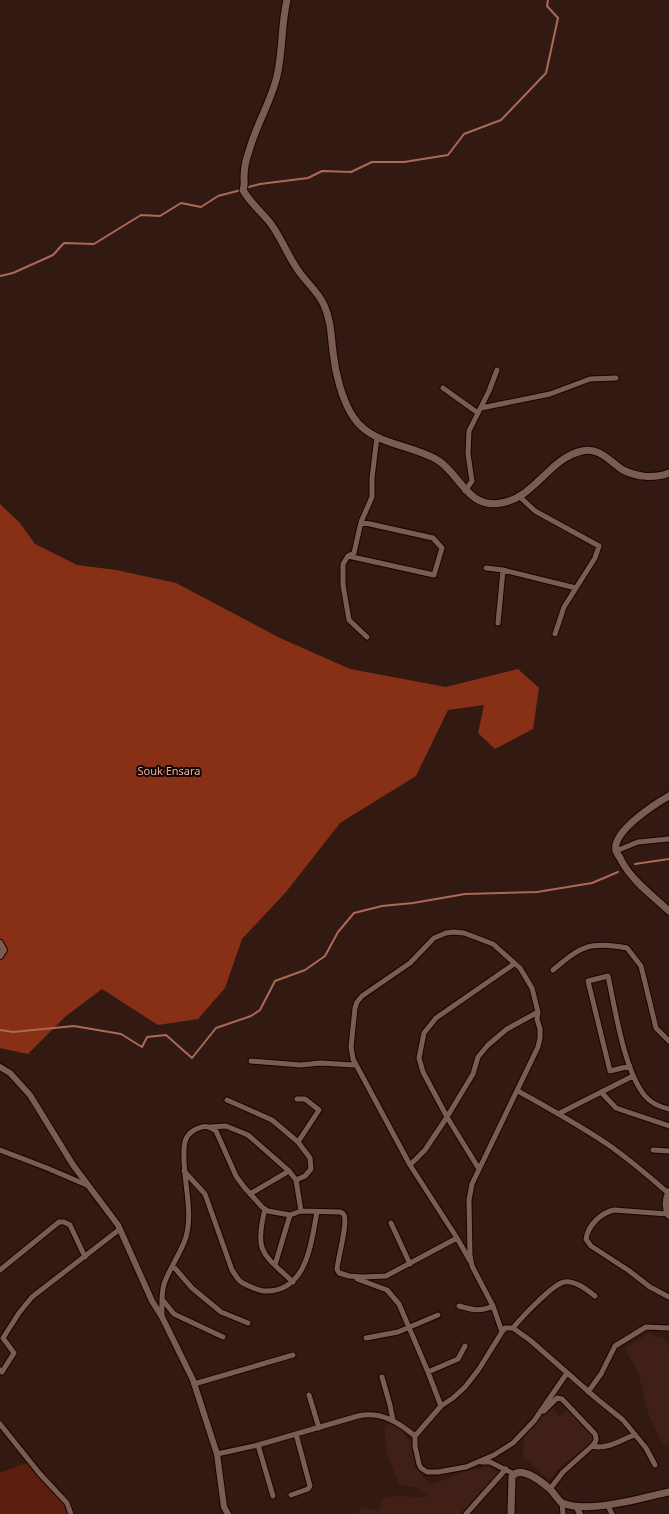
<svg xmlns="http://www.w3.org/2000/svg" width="669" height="1514" font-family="'Noto Sans',sans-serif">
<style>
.built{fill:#3f1f16}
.green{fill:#5d1f0d}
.forest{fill:#873016}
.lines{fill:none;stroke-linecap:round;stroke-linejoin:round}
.stream{stroke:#ac6956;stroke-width:2}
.minor-casing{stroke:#190401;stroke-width:7}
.tertiary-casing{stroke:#190401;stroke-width:8}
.secondary-casing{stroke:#190401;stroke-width:9}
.minor{stroke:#7b5c53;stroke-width:5}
.tertiary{stroke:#7b5c53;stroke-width:6}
.secondary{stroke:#7b5c53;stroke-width:7}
.labels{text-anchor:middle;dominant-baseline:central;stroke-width:4;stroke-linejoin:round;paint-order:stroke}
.park-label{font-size:11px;fill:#f4a994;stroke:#120705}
</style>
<rect width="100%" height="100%" fill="#321912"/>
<path class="built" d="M 651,1332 L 656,1338 L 662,1336 L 669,1345 L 669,1444 L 663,1445 L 649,1416 L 638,1371 L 624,1348 Z
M 552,1408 L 559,1416 L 570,1409 L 592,1433 L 594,1438 L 588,1446 L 558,1469 L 549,1480 L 523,1457 L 524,1434 L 537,1420 Z
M 390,1424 L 401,1430 L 410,1441 L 415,1466 L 430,1485 L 466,1471 L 489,1466 L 498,1472 L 460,1514 L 358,1514 L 360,1506 L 379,1511 L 383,1497 L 389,1498 L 391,1496 L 428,1497 L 419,1488 L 399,1484 L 387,1456 L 384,1425 Z"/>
<path class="green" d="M 29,1462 L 66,1505 L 70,1514 L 0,1514 L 0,1473 Z"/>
<path class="forest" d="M 0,504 L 20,523 L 35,544 L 77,565 L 116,570 L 176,583 L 280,638 L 350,669 L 446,687 L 518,669 L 539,688 L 533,729 L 495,749 L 478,733 L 484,705 L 448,710 L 416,776 L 340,823 L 286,892 L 242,939 L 225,988 L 198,1019 L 158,1025 L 102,989 L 66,1016 L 28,1054 L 0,1048 Z"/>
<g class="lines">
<path class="stream" d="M 245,188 L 260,184 L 308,178 L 322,171 L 351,172 L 372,162 L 404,162 L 448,155 L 464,134 L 501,120 L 546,73 L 558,18 L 547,6 L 548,0
M 0,276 L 13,273 L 53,255 L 64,243 L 94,244 L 141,215 L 160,216 L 181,203 L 201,207 L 218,196 L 241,190
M 635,864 L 669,859
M 0,1030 L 13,1032 L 74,1026 L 121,1034 L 142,1047 L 147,1037 L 166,1035 L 192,1058 L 216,1028 L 251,1016 L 260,1010 L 275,981 L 305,970 L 325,956 L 338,932 L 354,913 L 382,906 L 413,903 L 465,894 L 537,892 L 592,883 L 618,872"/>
<g class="minor-casing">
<path id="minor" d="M 443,388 L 478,413
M 481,408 L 550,394 L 590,379 L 616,378
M 465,491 L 472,481 L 468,454 L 469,431 L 489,391 L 497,370
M 519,496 L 535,511 L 599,546 L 595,558 L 564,607 L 555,634
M 348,556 L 434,575 L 442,548 L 433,538 L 361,522
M 486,568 L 503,570 L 576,588
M 498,623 L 503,570
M 367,637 L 349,620 L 343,585 L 343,564 L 348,556 L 354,553 L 361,522 L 372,497 L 372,478 L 377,437
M 616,851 L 638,842 L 669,839
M 553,970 C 581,946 590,941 627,948 L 641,966 L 656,1028 L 669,1041
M 251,1061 L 301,1065 L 320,1063 L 355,1065
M 630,1066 L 610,1071 L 588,981 L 608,976 C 615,1008 624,1071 645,1096 C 651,1103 660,1107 669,1109
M 518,1091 C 550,1109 583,1127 613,1148 C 632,1162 650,1177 668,1193
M 601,1092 L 616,1108 L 669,1126
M 297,1099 L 305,1099 L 319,1110 L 298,1142
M 227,1100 L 272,1120 L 298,1142 L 310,1158 L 311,1169 L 305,1176 L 296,1180
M 558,1114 L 633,1076
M 210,1127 L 226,1126 L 248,1135 L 289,1171 L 296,1180 L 301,1211
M 0,1150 L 47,1168 L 89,1186
M 653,1150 L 669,1151
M 410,1165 L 353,1059 L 351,1047 L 355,1008 L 357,1002 L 362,996 L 410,963 L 434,938 L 446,933 L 454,932 L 464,933 L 472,936 L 493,944 L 520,968 L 532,988 L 538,1012 L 537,1019 L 540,1029 L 540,1038 L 538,1047 L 472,1184 L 469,1200 L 470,1255 L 472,1266 L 493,1306 L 502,1332 L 479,1369 L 465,1387 L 453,1398 L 441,1406 L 415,1436 L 415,1446 L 419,1464 L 421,1468 L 427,1472 L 438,1472 L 466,1467 L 494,1455 L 513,1443 L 534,1421 L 567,1373
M 479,1169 L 447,1117 L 423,1072 L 419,1058 L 424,1033 L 436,1018 L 514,964
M 184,1171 L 205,1194 L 232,1270 C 234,1273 236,1277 239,1280 C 242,1284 260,1291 264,1291 C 307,1293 311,1243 317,1212
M 250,1194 L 289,1171
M 265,1209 C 254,1253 263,1254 293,1282
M 668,1214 L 614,1210 C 601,1213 588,1225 586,1239 L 591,1246 L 628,1270 L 650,1287 L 669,1297
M 391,1223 L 410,1264
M 470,1261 L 457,1238 L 410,1165 L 425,1150 L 447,1117 L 473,1074 L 478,1057 L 488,1045 L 507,1029 L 538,1012
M 275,1265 L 290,1215
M 173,1266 L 192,1288 L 221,1312 L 248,1323
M 0,1270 L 59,1222 L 64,1222 L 70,1225 L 85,1257
M 357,1279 L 387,1290 L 399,1304 L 428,1372 L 441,1406
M 162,1299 L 174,1314 L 223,1337
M 459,1306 C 472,1310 480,1312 493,1306
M 162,1317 C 162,1306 161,1295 164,1284 C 170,1267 181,1253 186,1237 C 193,1212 184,1183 184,1158 C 184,1151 183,1143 187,1137 C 189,1133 195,1129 199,1128 C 206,1125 210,1127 216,1131 L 236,1176 L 244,1187 L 262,1207 L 268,1211 L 290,1215 L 301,1211 L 340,1212 C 342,1213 343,1213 344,1215 C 348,1223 338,1258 337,1269 L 339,1273 L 349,1276 L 363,1277 L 386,1276 L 457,1238
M 513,1328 C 521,1318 553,1284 564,1282 C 575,1280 587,1290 595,1296
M 502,1332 L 505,1328 L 513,1328 L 531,1341 L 597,1399 L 623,1420 L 646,1448 L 655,1465
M 366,1338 L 398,1332 L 438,1315
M 0,1370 L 2,1372 L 14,1353 L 3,1338 L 19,1313 L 32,1297 L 120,1229
M 428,1372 L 458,1359 L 465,1346
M 382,1377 L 390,1405 L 393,1420
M 194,1384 L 293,1355
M 588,1392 L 601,1374 L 615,1346 L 646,1327 L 669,1328
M 309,1395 L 319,1428
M 544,1411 L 557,1398 L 562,1399 L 595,1434 C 597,1440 596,1442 592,1446 L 563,1472 L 550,1489
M 0,1424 L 40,1474 L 67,1503 L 71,1514
M 258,1445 L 273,1496
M 592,1446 C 606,1450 622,1440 634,1435
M 217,1454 L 258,1445 L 358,1416 C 381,1411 398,1422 415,1436
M 482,1462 L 490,1462 L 514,1474
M 291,1495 L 308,1489 L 310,1486 L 296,1434
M 562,1503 L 563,1514
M 609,1508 L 612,1514
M 466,1514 L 506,1469"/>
</g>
<g class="tertiary-casing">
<path id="tertiary" d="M 0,943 L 4,950 L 0,956
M 0,1067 L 10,1073 L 30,1095 L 73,1165 L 118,1225 L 152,1301 L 162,1317 L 193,1380 L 217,1454 L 224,1507 L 228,1514
M 577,1508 L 580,1514"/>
</g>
<g class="secondary-casing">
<path id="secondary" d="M 287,0 C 281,25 283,51 277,76 C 271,102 256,125 249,151 C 246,159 244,169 244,178 C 244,183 245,185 243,190 C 250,203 262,212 271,224 C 282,239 288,257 300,273 C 308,284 319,293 324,305 C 331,320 331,336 333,352 C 335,372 342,401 354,418 C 373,446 413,444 439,461 C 461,476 468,509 501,503 C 535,498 549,458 582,451 C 600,447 610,462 623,470 C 637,477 654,479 669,473
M 669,796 C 655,804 611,832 616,851 C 617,854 620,857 621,860 C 632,881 652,895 669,911
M 669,1192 C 665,1200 665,1207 669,1215
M 511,1514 L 512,1477 C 520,1464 542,1482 550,1489 C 554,1493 558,1500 562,1503 C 589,1514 641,1498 669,1492"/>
</g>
<use href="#minor" class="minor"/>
<use href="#tertiary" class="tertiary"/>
<use href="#secondary" class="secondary"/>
</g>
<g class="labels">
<g class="park-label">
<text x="169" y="770">Souk Ensara</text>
</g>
</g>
</svg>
